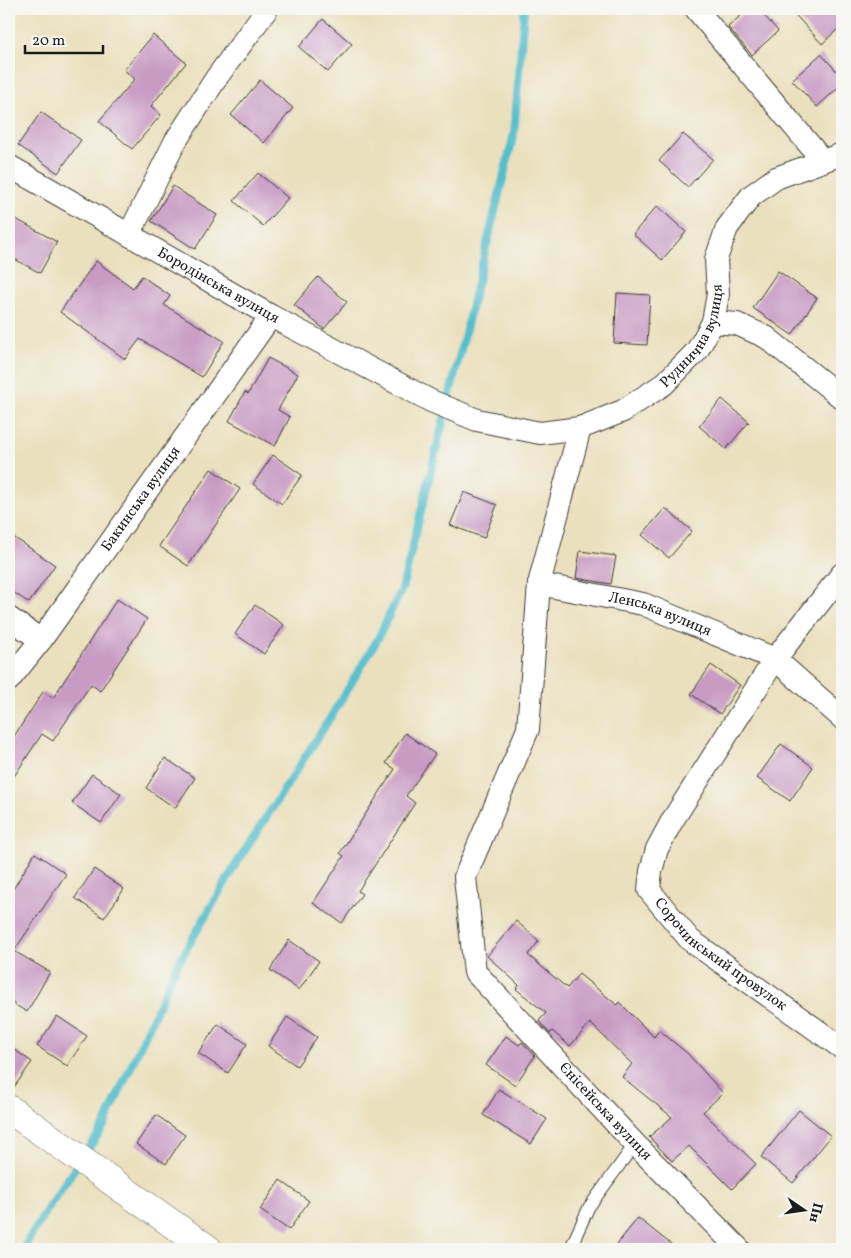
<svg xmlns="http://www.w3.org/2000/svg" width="851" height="1258" font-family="Vollkorn,serif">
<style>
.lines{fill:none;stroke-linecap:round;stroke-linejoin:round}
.stream{stroke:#52becc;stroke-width:8}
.building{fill:#c89bc5}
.service-casing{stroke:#3b3934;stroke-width:13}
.minor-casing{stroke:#3b3934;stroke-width:24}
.tertiary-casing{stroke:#3b3934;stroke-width:29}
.service{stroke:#fff;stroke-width:11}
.minor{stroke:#fff;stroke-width:22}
.tertiary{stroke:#fff;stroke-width:28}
.labels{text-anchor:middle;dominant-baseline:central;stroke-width:4;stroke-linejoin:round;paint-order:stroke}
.street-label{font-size:15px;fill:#1c1c1c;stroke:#f6f6f2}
</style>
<rect width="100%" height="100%" fill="#f6f6f2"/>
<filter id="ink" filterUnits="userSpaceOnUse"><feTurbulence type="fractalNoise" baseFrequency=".02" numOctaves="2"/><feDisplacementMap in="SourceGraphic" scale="10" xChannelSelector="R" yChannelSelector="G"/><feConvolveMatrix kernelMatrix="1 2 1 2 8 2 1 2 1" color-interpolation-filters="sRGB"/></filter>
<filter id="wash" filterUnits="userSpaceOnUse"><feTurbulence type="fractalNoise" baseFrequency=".0096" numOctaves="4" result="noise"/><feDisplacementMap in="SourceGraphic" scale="20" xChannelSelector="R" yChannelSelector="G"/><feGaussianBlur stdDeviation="1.12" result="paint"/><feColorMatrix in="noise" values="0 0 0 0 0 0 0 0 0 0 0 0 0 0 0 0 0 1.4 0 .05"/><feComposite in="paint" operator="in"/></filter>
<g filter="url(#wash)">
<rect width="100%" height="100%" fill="#ebe0bd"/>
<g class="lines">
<path class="stream" d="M 23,1249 L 49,1206 L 104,1126 L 177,965 L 235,866 L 332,715 L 376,642 L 402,589 L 514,134 L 524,9"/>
</g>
<g id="blocks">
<path class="building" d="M 748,9 L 758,9 L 778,31 L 752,55 L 728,27 Z
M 790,9 L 842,9 L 842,25 L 822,44 Z
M 323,19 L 352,44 L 328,72 L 299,47 Z
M 153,35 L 186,63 L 151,106 L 161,115 L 132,149 L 99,121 L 135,79 L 124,70 Z
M 821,54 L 842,77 L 842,84 L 817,107 L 792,80 Z
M 260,80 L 293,108 L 264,143 L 231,115 Z
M 41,112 L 81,140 L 58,173 L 18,145 Z
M 683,134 L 713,159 L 688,187 L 659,161 Z
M 258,173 L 288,198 L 263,226 L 234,201 Z
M 173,186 L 217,215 L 195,249 L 151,221 Z
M 657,206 L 686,232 L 662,260 L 633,234 Z
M 9,215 L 57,242 L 40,273 L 9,256 Z
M 96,261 L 133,288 L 142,276 L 170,296 L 164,305 L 224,341 L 202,377 L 140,339 L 125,359 L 60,312 Z
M 778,271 L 817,298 L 792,335 L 753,308 Z
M 318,277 L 347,302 L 324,329 L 294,305 Z
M 617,293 L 650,295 L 647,345 L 614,343 Z
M 268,358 L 298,374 L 278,410 L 290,417 L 275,446 L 229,421 L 245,392 L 248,394 Z
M 722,399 L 749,422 L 726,449 L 699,426 Z
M 273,455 L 302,475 L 282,504 L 253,484 Z
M 211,469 L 240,489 L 188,566 L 159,546 Z
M 464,492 L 497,505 L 484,538 L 450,525 Z
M 665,508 L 692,531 L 669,558 L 642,535 Z
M 9,534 L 55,565 L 29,603 L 9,589 Z
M 580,551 L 616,556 L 611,584 L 576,578 Z
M 117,599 L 147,619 L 100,691 L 91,684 L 53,741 L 42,734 L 9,784 L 9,744 L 43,692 L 53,698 Z
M 255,605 L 284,625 L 264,654 L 235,634 Z
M 711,665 L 740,685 L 720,714 L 691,694 Z
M 405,733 L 435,754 L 406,796 L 415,803 L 358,891 L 362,894 L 342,923 L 313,903 L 344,856 L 340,853 L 395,769 L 386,763 Z
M 781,744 L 813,767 L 790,801 L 757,778 Z
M 165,758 L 195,778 L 175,808 L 146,788 Z
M 92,774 L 121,794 L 101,823 L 72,803 Z
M 35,853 L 66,874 L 14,951 L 50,972 L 27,1012 L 9,1001 L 9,896 Z
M 94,869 L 124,889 L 104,918 L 75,898 Z
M 516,921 L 539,941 L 528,955 L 567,988 L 579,974 L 617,1005 L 619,1002 L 654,1037 L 659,1030 L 688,1054 L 723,1093 L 703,1112 L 756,1164 L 732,1189 L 689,1146 L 672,1161 L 649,1137 L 672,1117 L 622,1077 L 632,1064 L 590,1023 L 570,1046 L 552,1031 L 550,1034 L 539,1021 L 546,1013 L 516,989 L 519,985 L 487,956 Z
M 289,940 L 319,961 L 299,990 L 270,970 Z
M 57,1016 L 87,1036 L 67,1066 L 37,1046 Z
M 287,1017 L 317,1037 L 297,1066 L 268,1046 Z
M 218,1024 L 247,1044 L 228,1073 L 198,1053 Z
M 506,1036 L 519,1045 L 522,1042 L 535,1056 L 515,1085 L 486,1065 Z
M 9,1046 L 32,1062 L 9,1094 Z
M 499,1089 L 547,1119 L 531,1144 L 483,1115 Z
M 799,1110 L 831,1136 L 793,1183 L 761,1157 Z
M 156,1115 L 185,1135 L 166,1164 L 136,1144 Z
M 280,1180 L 309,1201 L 289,1230 L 260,1210 Z
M 638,1218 L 677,1249 L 613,1249 Z"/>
</g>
</g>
<g filter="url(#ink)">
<use href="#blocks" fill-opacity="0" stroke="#3b3934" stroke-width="1"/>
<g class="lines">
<g class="service-casing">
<path id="service" d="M 570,1249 L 589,1207 L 635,1144"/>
</g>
<g class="minor-casing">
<g id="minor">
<path d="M 696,9 L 823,161"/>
<path id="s1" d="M 9,166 L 271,316 L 431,401 L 477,420 L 540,433 L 580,428 L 623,411 L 664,384 L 697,351 L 713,322 L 718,294 L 716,259 L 727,228 L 751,196 L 776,178 L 842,154"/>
<path d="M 129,235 L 175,142 L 217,77 L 267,9"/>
<path d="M 713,322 L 737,324 L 766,337 L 842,398"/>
<path id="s2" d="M 580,428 L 539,584 L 528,729 L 465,877 L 475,972 L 635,1144 L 739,1249"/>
<path id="s3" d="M 842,574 L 775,659 L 672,821 L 657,849 L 651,871 L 649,890 L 690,940 L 842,1048"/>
<path id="s4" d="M 539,584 L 643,604 L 775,659 L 842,718"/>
<path d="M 9,618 L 41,640"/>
<path id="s5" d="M 9,680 L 41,640 L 271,316"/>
</g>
</g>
<g class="tertiary-casing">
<path id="tertiary" d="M 9,1109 L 208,1249"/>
</g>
<use href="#service" class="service"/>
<use href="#minor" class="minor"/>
<use href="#tertiary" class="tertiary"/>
</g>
</g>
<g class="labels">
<g class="street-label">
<text stroke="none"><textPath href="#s1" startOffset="241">Бородінська вулиця</textPath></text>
<text stroke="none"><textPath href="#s1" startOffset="791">Руднична вулиця</textPath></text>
<text stroke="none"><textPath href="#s5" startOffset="224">Бакинська вулиця</textPath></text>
<text stroke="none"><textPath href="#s4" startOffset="125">Ленська вулиця</textPath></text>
<text stroke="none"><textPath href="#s3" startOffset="471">Сорочинський провулок</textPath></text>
<text stroke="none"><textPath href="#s2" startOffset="754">Єнісейська вулиця</textPath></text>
</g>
</g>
<rect width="851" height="1258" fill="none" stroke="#f6f6f2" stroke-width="30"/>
<g transform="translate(804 1210) rotate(103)" stroke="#f6f6f2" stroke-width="4" paint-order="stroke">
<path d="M0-4L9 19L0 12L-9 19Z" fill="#1c1c1c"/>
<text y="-8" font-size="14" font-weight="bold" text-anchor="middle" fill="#1c1c1c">Пн</text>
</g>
<path d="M25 45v8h78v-8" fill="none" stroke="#1c1c1c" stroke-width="2.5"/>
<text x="32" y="45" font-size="15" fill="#1c1c1c" stroke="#f6f6f2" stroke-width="4" paint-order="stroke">20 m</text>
</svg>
